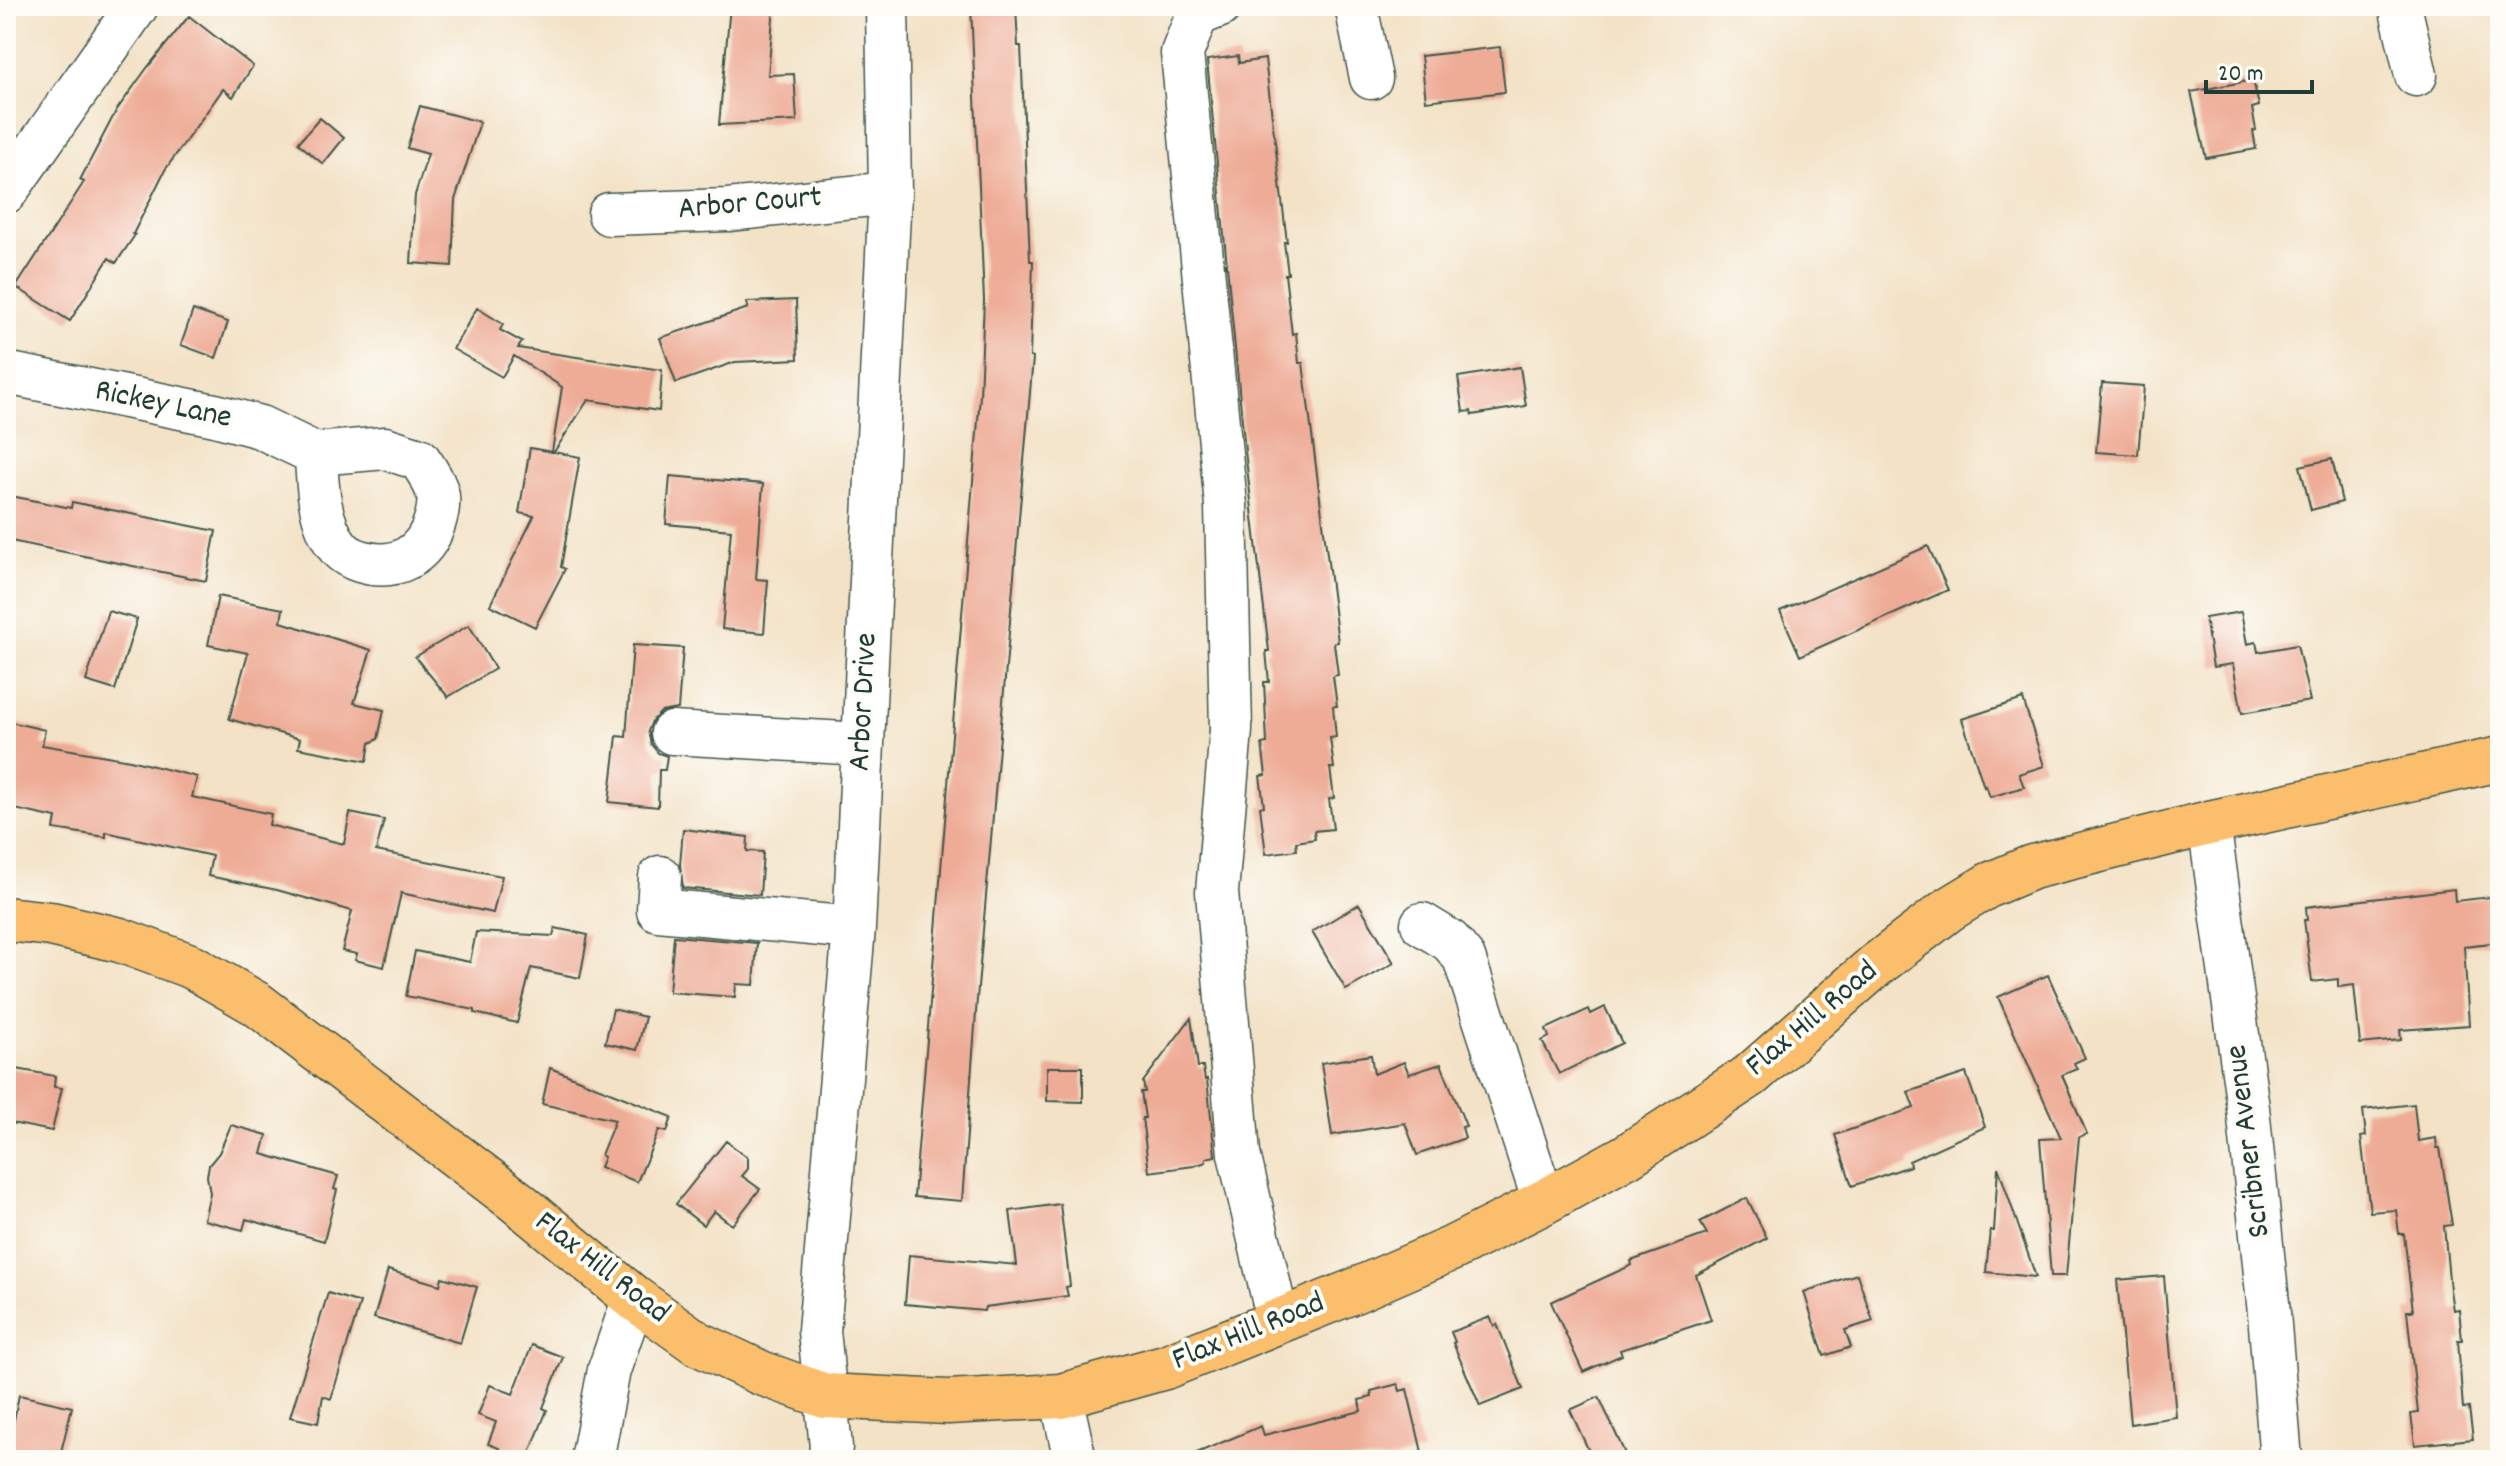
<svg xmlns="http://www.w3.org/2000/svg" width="2506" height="1466" font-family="Dekko,sans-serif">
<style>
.building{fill:#eeac96}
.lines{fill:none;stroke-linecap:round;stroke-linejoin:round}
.minor-casing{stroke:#3f564a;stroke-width:45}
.major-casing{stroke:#3f564a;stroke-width:47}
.minor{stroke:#fff;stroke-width:42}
.major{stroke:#fabe6d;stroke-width:44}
.labels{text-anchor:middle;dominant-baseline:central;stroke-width:8;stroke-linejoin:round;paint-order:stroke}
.street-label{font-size:32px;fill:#1f3d34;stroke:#fdfcf7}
</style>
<rect width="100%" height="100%" fill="#fdfcf7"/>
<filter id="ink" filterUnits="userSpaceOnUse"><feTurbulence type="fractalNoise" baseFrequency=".0125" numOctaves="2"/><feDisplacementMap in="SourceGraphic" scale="16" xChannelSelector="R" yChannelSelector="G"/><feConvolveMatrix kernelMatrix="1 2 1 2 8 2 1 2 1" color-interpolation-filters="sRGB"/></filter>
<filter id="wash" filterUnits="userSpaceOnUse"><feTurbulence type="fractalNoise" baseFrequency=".006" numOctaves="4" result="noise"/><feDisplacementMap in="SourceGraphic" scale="32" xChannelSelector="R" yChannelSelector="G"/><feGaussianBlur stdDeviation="1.8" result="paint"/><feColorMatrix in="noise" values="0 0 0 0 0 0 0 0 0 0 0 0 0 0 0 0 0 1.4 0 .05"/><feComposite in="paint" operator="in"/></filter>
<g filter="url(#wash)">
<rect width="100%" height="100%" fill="#f3e2c6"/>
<g id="blocks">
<path class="building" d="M 730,6 L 774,6 L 768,75 L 794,74 L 797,121 L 719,125 Z
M 971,6 L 1016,6 L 1018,46 L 1021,46 L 1030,261 L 1033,261 L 1030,357 L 1033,358 L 977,999 L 962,1201 L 914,1197 L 980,396 L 984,300 Z
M 189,16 L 253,66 L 233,97 L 223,89 L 165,170 L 133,234 L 135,235 L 116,263 L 109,258 L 70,321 L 16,287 L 84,182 L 80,180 L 116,111 L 147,68 Z
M 1500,47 L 1505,92 L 1426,101 L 1421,56 Z
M 1238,56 L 1239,63 L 1265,59 L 1287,242 L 1284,242 L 1288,274 L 1285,274 L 1292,334 L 1296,333 L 1299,363 L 1303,363 L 1338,642 L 1334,643 L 1338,675 L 1333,676 L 1337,706 L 1333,706 L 1336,737 L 1330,738 L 1334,768 L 1330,768 L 1334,798 L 1329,799 L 1333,829 L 1314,831 L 1315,839 L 1296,842 L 1297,850 L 1266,854 L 1260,807 L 1264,806 L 1260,776 L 1266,775 L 1262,744 L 1267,743 L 1264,682 L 1269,682 L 1266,651 L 1269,651 L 1245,451 L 1207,60 Z
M 2253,80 L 2259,106 L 2252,108 L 2256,130 L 2253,131 L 2256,149 L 2206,158 L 2191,92 Z
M 420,106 L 480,122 L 455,200 L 452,266 L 411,263 L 415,195 L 428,154 L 407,148 Z
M 320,118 L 344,138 L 323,164 L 298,143 Z
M 796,300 L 798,359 L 735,362 L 676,383 L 660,338 L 748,308 L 747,302 Z
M 477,308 L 503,324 L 500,330 L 522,342 L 518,348 L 662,370 L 659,411 L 588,400 L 554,452 L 580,457 L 561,567 L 565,569 L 535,627 L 490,605 L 534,516 L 519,513 L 530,448 L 552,452 L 562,387 L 514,356 L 502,377 L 453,349 Z
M 193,310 L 228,322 L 216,358 L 181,345 Z
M 1520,367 L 1526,406 L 1472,415 L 1471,411 L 1463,412 L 1458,377 Z
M 2102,383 L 2144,386 L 2138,455 L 2096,452 Z
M 2332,459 L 2342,502 L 2311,510 L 2300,466 Z
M 670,476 L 763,484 L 756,579 L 768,580 L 764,633 L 722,629 L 731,530 L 666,524 Z
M 6,495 L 71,508 L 72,502 L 216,531 L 206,581 L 6,540 Z
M 1928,546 L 1948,590 L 1800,656 L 1780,611 Z
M 218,596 L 283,609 L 281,622 L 371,650 L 354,703 L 384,710 L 378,739 L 370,743 L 367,761 L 298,748 L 300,739 L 229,719 L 248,653 L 208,645 Z
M 108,611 L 137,619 L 115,690 L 86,681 Z
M 2241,612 L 2247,644 L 2256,642 L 2258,652 L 2297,645 L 2310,701 L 2242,713 L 2233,664 L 2213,667 L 2205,618 Z
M 469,625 L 495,669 L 448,697 L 415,657 Z
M 633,645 L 683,648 L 678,709 L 661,712 L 652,721 L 648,731 L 651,744 L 658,753 L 667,756 L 665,770 L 659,770 L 658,807 L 609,802 L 617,736 L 626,737 Z
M 2023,699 L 2044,766 L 2019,774 L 2024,787 L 1990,797 L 1986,786 L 1984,787 L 1962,719 Z
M 6,721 L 45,730 L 42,745 L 130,760 L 197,777 L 192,797 L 271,814 L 269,825 L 344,844 L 350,813 L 384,820 L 376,851 L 502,876 L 493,913 L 401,893 L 384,967 L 355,960 L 357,954 L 342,951 L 352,911 L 277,890 L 208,876 L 212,856 L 106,832 L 106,837 L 54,829 L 56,818 L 6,807 Z
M 683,829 L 748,837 L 747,851 L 763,852 L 760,895 L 683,888 L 680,865 Z
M 2454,889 L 2455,901 L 2500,896 L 2500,942 L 2464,946 L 2469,1025 L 2400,1030 L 2401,1040 L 2360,1044 L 2354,985 L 2338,987 L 2338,979 L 2312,982 L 2304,920 L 2307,920 L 2306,907 Z
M 1359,904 L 1394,963 L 1346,990 L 1312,932 Z
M 555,928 L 588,935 L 580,978 L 531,968 L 517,1023 L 475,1013 L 475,1010 L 406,996 L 415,951 L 470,962 L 476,932 L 553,936 Z
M 674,936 L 757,943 L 754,985 L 736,984 L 735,997 L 669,992 Z
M 2048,975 L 2085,1058 L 2074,1063 L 2077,1069 L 2062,1075 L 2087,1134 L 2079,1137 L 2066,1276 L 2051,1276 L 2040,1139 L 2061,1138 L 1998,997 Z
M 1605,1007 L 1622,1043 L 1559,1074 L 1542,1041 L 1549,1037 L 1546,1029 L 1589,1009 L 1591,1014 Z
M 613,1009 L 645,1017 L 637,1050 L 605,1043 Z
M 1191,1018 L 1198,1067 L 1203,1067 L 1205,1080 L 1207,1079 L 1215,1156 L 1206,1158 L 1206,1162 L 1194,1166 L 1149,1172 L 1142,1118 L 1145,1118 L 1141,1092 L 1145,1092 L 1143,1082 Z
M 1371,1055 L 1374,1074 L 1404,1062 L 1409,1074 L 1441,1064 L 1466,1126 L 1462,1127 L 1465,1138 L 1417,1155 L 1405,1123 L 1332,1135 L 1321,1063 Z
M 6,1067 L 55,1076 L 54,1087 L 62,1088 L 52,1131 L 6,1122 Z
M 1047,1067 L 1083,1067 L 1083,1102 L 1047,1101 Z
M 550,1068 L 672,1117 L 667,1132 L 659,1130 L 637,1182 L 600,1167 L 604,1157 L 601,1155 L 615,1120 L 542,1104 Z
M 1966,1073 L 1985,1127 L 1909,1161 L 1910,1166 L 1852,1186 L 1835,1135 L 1914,1108 L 1908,1092 Z
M 2414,1104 L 2418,1141 L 2436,1138 L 2437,1148 L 2440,1148 L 2452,1225 L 2444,1226 L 2450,1290 L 2453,1310 L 2459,1309 L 2462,1340 L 2458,1340 L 2463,1409 L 2469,1408 L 2473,1439 L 2415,1445 L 2411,1414 L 2418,1413 L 2407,1311 L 2413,1311 L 2404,1234 L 2399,1234 L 2396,1210 L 2370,1212 L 2361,1137 L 2366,1136 L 2363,1110 Z
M 231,1125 L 267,1135 L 262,1154 L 338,1176 L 334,1189 L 337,1190 L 324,1241 L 246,1219 L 243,1230 L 204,1220 L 210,1193 L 207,1176 L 209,1165 L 219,1153 Z
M 726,1141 L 748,1158 L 748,1169 L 742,1176 L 760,1189 L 732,1225 L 714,1211 L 703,1225 L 676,1204 Z
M 1998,1167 L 2036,1277 L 1986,1272 L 1990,1230 L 1994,1231 Z
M 1747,1198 L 1767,1238 L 1696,1275 L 1711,1320 L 1620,1350 L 1622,1355 L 1583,1372 L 1551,1302 L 1632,1265 L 1631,1261 L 1707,1234 L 1700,1222 Z
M 1060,1204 L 1070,1286 L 1066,1287 L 1068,1296 L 985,1307 L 984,1311 L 905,1304 L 909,1255 L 1017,1265 L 1010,1211 Z
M 388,1270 L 440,1285 L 442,1277 L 477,1287 L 460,1343 L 374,1318 Z
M 1857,1274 L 1873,1321 L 1845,1330 L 1851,1347 L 1824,1356 L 1804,1292 Z
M 2164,1276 L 2176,1417 L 2130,1424 L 2117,1280 Z
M 328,1293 L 360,1303 L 331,1399 L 323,1396 L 318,1423 L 290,1417 Z
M 1490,1317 L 1494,1326 L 1497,1324 L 1523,1389 L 1480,1406 L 1453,1343 L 1455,1342 L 1451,1332 Z
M 532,1345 L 563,1357 L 543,1408 L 547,1410 L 527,1460 L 513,1460 L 496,1454 L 499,1448 L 488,1444 L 496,1422 L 478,1415 L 490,1385 L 513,1394 Z
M 1398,1384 L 1400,1391 L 1407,1389 L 1422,1452 L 1389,1460 L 1180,1460 L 1261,1426 L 1264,1435 L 1361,1411 L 1359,1400 L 1372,1397 L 1371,1391 Z
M 19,1395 L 72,1407 L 59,1460 L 6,1460 Z
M 1599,1397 L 1628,1460 L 1593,1460 L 1570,1410 Z"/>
</g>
</g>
<g filter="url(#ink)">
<use href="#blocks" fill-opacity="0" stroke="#3f564a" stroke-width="2"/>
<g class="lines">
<g class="minor-casing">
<path id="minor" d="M 1220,6 L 1197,15 L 1182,53 L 1226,505 L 1231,730 L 1217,892 L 1239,1154 L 1278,1321
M 1356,6 L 1371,78
M 2400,6 L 2416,75
M 6,192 L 137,6
M 609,214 L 728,210 L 890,193
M 6,373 L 215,415 L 260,427 L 316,454 L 385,448 L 419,459 C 426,469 433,479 437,491 C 440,501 438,511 435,521 C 425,556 395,572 360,561 C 353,559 344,554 339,548 C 319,524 317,485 316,454
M 672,733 L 863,744
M 2209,823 L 2248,1108 L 2269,1313 L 2281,1460
M 660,877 L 658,910 L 854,928
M 1422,924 L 1450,941 L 1464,958 L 1544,1202
M 1061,1396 L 1075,1460
M 592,1460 L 609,1370 L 634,1298
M 829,1460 L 831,1447 L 819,1331 L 854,928 L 890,193 L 887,6"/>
</g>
<g class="major-casing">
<path id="major" d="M 6,919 L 51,924 L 120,940 L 193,967 L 257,1004 L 516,1201 L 634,1298 L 697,1343 L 761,1373 L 825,1396 L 948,1402 L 1061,1396 L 1165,1367 L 1354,1291 L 1453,1248 L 1544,1202 L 1627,1156 L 1751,1075 L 1875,966 L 1948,910 L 1989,885 L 2032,867 L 2209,823 L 2500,759"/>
</g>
<use href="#minor" class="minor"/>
<use href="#major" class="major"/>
</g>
</g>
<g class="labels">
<g class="street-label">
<text transform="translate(750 205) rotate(-5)">Arbor Court</text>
<text transform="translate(163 406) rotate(12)">Rickey Lane</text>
<text transform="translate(865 702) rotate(-87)">Arbor Drive</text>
<text transform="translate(1813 1020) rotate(-40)">Flax Hill Road</text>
<text transform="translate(2250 1141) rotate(-97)">Scribner Avenue</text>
<text transform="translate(601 1269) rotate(38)">Flax Hill Road</text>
<text transform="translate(1249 1333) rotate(-22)">Flax Hill Road</text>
</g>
</g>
<rect width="2506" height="1466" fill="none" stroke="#fdfcf7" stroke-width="32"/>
<path d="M2206 80v12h106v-12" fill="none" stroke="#1f3d34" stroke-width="4"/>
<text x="2218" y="80" font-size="24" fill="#1f3d34" stroke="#fdfcf7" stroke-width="6" paint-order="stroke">20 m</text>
</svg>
